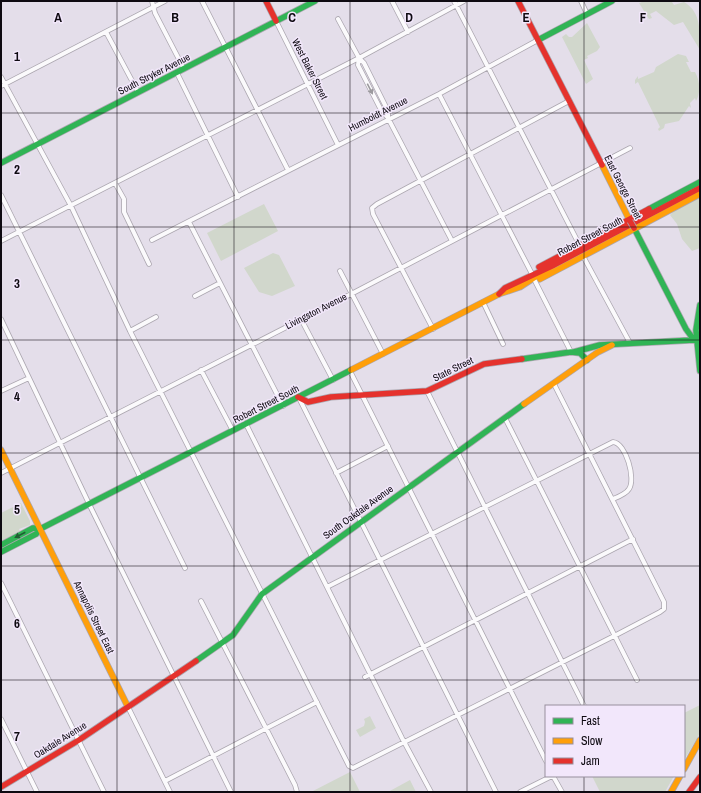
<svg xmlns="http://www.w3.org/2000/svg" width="701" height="793" font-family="'Archivo Narrow',sans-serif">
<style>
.green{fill:#d1d7cc}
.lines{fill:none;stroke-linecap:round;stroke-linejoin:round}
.street-casing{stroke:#aba6af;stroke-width:5.5}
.fast-casing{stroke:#aba6af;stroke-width:7}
.slow-casing{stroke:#aba6af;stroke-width:7}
.jam-casing{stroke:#aba6af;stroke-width:7}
.street{stroke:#fbfafc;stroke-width:4}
.fast{stroke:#30b455;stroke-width:5.5}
.slow{stroke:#ff9f0a;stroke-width:5.5}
.jam{stroke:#e5322d;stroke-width:5.5}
.jam-bridge-casing{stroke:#aba6af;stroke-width:7;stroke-linecap:butt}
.jam-bridge{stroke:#e5322d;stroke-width:5.5}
.oneway{fill:#9c9a9e}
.oneway2{fill:#1f5f33}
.grid{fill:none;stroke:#0e0a11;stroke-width:1;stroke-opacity:0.55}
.labels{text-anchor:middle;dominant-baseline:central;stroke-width:3;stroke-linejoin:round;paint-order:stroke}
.street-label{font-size:10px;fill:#0e0a11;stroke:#f2e7fb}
.grid-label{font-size:13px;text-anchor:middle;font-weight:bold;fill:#0e0a11;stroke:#f2e7fb;stroke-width:3;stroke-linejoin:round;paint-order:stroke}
</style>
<rect width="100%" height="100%" fill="#e4deea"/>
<path class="green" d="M 645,1 L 668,1 L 672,2 L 674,5 L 684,2 C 701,12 700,30 700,50 L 683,22 L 674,25 L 656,11 L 650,14 L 652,18 L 649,19 L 639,3 Z
M 587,23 L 600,47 L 597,51 L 587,56 L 588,58 L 584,60 L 593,79 L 586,84 L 562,37 L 566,34 L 569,37 L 572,37 Z
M 678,54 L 686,56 L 689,62 L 686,62 L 691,72 L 695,72 C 700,81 701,92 696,101 L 695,98 L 690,103 L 691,108 L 689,106 L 679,121 L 665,124 L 664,128 L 659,131 L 658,129 L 660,127 L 638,82 L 635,84 L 635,80 L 638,76 L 638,79 L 654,72 L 656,67 Z
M 700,198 L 700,248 L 692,251 L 682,239 L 677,224 L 670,215 L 675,210 Z
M 264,204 L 278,231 L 221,261 L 207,233 Z
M 273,253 L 279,255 L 295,286 L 272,296 L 259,292 L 244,268 Z
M 21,503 L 30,521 L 30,525 L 19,529 L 20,531 L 1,541 L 1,513 Z
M 700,705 L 700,733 L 684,760 L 684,713 Z
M 370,716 L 376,728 L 360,737 L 356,730 L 364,726 L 365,722 L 364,719 Z
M 350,772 L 360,792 L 311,792 Z
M 592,776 L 674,776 L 665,792 L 600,792 Z
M 410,780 L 416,792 L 388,792 Z"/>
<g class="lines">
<g class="street-casing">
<path id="street" d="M 152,1 L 155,13 L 184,69
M 202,1 L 288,170
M 392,1 L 408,32
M 454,1 L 580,246
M 581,1 L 587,14
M 338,19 L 359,58 L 364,63 L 388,111 L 388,118
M 276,21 L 338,145
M 106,32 L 138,92
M 359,58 L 358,65 L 381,110 L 388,118 L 452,241
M 177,73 L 238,197
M 1,77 L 71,206 L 130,331 L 349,766 L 353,768 L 618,634 L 660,612 L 664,609 L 664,602 L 554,384
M 1,86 L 165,1
M 439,94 L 531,272
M 115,183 L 124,199 L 124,212 L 149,264
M 1,195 L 185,568
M 189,222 L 283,406
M 152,240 L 439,94 L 538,40
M 1,241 L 359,58 L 464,1
M 583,256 L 630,343
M 340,271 L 383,354
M 535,281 L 571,352
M 195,296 L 220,283
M 483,302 L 503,344
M 1,319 L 92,510 L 231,792
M 301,319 L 333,380
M 433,329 L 373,214 L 372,208 L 377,204 L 569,101
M 130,331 L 156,317
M 201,370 L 233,431
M 350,371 L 546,761
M 1,391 L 29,378
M 427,391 L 584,706
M 299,398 L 496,792
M 505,418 L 637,680
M 246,424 L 402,738 L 431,792
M 1,473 L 355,292 L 630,148
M 336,473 L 388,446
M 1,583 L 104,792
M 327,587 L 613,442 C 626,443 636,479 629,489 C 626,494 618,497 613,499
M 201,601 L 295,785 L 297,792
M 365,677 L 633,539
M 128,707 L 170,792
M 1,719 L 37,792
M 553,776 L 562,792
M 165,781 L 317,702
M 520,792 L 552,776"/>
</g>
<g class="fast-casing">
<path id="fast" d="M 538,40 L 612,1
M 1,163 L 315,1
M 649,209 L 700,182
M 634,228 L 686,329 L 694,340
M 700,305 L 696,330 L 700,371
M 574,352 L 600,345 L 694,340
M 522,359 L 571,352 L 580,353 L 587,360
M 1,545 L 33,528 L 40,529
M 1,552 L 36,534 L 40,529 L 351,370
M 196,661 L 233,635 L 262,594 L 524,404"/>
</g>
<g class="slow-casing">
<path id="slow" d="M 602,165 L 630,221
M 540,279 L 700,194
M 351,370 L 499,294 L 520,287 L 552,266
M 524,404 L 598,352 L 612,345
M 1,450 L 128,707
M 684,769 L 700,740
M 671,792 L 680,776"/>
</g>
<g class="jam-casing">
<path id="jam" d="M 266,1 L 276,21
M 518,1 L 602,165
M 539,267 L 649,209
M 499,294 L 505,288 L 552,266 L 700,188
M 298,397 L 308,402 L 331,397 L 427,391 L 484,364 L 522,359
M 1,787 L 79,740 L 196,661
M 689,792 L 700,777"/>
</g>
<use href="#street" class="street"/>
<use href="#fast" class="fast"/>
<use href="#slow" class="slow"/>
<use href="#jam" class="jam"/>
<g class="jam-bridge-casing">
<path id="jam-bridge" d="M 630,221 L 634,228"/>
</g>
<use href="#jam-bridge" class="jam-bridge"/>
</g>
<defs><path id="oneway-solid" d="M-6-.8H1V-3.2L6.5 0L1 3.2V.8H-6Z"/></defs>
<use class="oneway" href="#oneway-solid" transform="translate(370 89) rotate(63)"/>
<use class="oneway2" href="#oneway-solid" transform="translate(20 535) rotate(153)"/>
<path class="grid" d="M 117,1 L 117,792M 234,1 L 234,792M 350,1 L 350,792M 467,1 L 467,792M 584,1 L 584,706M 1,113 L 700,113M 1,227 L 700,227M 1,340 L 700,340M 1,453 L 700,453M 1,566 L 700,566M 1,680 L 700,680M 584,776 L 584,792"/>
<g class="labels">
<g class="street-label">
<text transform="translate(310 69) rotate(63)">West Baker Street</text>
<text transform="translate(154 74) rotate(-27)">South Stryker Avenue</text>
<text transform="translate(378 114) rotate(-27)">Humboldt Avenue</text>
<text transform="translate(623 187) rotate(63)">East George Street</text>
<text transform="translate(590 236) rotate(-28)">Robert Street South</text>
<text transform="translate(316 311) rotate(-27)">Livingston Avenue</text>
<text transform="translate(453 369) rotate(-26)">State Street</text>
<text transform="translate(266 404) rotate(-27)">Robert Street South</text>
<text transform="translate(358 512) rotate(-36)">South Oakdale Avenue</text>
<text transform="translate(94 617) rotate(64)">Annapolis Street East</text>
<text transform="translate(60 740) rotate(-32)">Oakdale Avenue</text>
</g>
</g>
<g class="grid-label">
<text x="58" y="22">A</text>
<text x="175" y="22">B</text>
<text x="292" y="22">C</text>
<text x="409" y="22">D</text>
<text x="526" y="22">E</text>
<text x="643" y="22">F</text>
<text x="17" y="61">1</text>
<text x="17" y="174">2</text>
<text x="17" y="288">3</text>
<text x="17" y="401">4</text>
<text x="17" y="514">5</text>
<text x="17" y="628">6</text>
<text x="17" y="741">7</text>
</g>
<rect width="701" height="793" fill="none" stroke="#0e0a11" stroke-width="4"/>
<rect x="545" y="705" width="140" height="72" fill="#f2e7fb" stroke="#978f9d"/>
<rect x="553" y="718" width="20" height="6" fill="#30b455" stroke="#978f9d"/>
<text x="581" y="725" font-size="12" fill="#0e0a11">Fast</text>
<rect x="553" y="738" width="20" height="6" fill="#ff9f0a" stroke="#978f9d"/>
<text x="581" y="745" font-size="12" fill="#0e0a11">Slow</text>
<rect x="553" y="758" width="20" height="6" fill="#e5322d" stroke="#978f9d"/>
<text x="581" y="765" font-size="12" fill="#0e0a11">Jam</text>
</svg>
